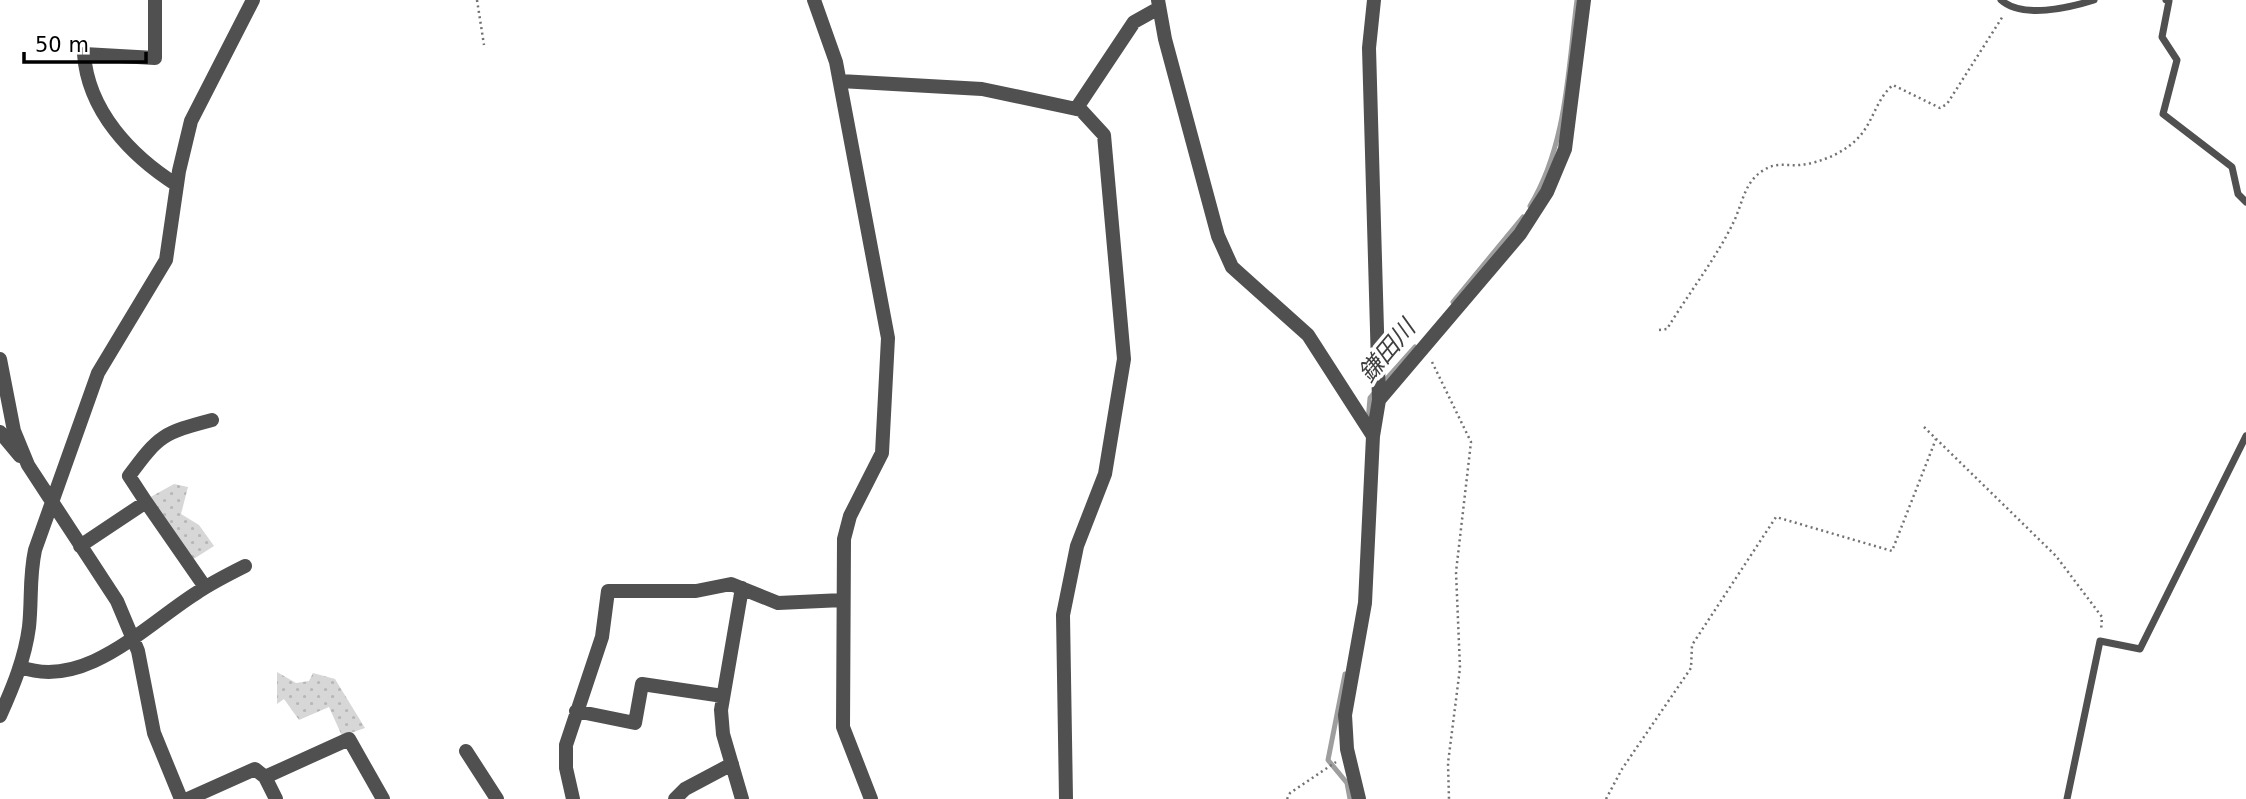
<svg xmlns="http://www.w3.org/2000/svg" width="2246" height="799" font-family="'DejaVu Sans','Noto Sans JP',sans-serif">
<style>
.grass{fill:url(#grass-dots)}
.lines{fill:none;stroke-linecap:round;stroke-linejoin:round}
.stream{stroke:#9e9e9e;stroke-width:5}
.path{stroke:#727272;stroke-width:2.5;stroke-dasharray:2 3.5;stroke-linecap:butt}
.lane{stroke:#505050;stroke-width:7}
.street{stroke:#505050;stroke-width:14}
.labels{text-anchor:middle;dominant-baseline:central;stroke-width:7;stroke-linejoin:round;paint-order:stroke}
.water-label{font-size:24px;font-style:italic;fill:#3f3f3f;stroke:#fff}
</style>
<defs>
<pattern id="grass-dots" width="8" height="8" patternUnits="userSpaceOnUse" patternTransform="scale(1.75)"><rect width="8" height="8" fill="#d7d7d7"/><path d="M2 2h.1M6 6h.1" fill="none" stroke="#b7b7b7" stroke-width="1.8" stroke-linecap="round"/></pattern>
</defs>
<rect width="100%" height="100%" fill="#fff"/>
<path class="grass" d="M 174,484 L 188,487 L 181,514 L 199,525 L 214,546 L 192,560 L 145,500 Z
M 277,672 L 296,683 L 309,681 L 313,673 L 335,679 L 365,728 L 342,736 L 329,707 L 299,720 L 284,699 L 277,704 Z"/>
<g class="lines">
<path class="stream" d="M 1530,206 C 1567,145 1568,69 1577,0
M 1453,302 L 1523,217
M 1382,384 L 1415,347
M 1368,421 L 1370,398 L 1376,391
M 1345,674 L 1328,760 L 1347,783 L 1350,799"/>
<path class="path" d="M 477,0 L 484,45
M 1659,330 L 1667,329 C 1688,294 1718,256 1735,219 C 1743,201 1745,181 1764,170 C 1775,162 1787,166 1800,165 C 1820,163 1844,153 1858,138 C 1873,123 1876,99 1893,85 L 1940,108 L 1947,104 L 2003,16
M 1432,362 L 1471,442 L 1456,572 L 1460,668 L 1448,763 L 1449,799
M 1924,427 L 2056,556 L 2102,617 L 2101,631
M 1287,799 L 1290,793 L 1336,762
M 1606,799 L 1622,769 L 1691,668 L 1692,645 L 1776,517 L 1892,551 L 1936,439"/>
<path class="lane" d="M 2001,0 C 2022,19 2069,8 2094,0
M 2166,0 L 2169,1 L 2162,37 L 2177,60 L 2163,114 L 2232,167 L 2238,194 L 2246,202
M 2067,799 L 2100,641 L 2140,649 L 2246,436"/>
<path class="street" d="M 155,0 L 155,58 L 84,54 C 88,111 131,156 177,185
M 814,0 L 836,62 L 888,338 L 882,453 L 850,516 L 844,539 L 843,727 L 871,799
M 1158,0 L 1165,39 L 1218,236 L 1232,267 L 1308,335 L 1373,436
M 1374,0 L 1369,48 L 1379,400
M 840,81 L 982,89 L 1081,110 L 1104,135 L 1124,359 L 1105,474 L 1077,546 L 1063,615 L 1066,799
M 1076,109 L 1134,22 L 1159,8
M 0,359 L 14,431 L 28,465 L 117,601 L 138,651 L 154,733 L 181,799
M 0,432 L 20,456
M 146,502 L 129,476 C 159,435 163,433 212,420
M 80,546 L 146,502 L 205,587
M 742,588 L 721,710 L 723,734 L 742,799
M 21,667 C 85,691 148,623 198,592 C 213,582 229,574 245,566
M 576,711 L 635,723 L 642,684 L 723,696
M 0,716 C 13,687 25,658 29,627 C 32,600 29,578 35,550 L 98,373 L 166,260 L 179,171 L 191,121 L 253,0
M 466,751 L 497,799
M 265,777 L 349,739 L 383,799
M 188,799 L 255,769 L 265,777 L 276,799
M 573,799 L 566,768 L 566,745 L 602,637 L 608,591 L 696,591 L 731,584 L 778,603 L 843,600
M 675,799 L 685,789 L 732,764
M 1359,799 L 1347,749 L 1345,715 L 1365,603 L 1373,436 L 1379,400 L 1520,234 L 1547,192 L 1565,149 L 1584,0"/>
</g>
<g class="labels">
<g class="water-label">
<text transform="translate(1387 351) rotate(-50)">鎌田川</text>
</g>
</g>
<path d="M24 52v10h122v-10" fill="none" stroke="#000000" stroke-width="3.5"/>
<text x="35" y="52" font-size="21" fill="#000000" stroke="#ffffff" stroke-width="5" paint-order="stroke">50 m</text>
</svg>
